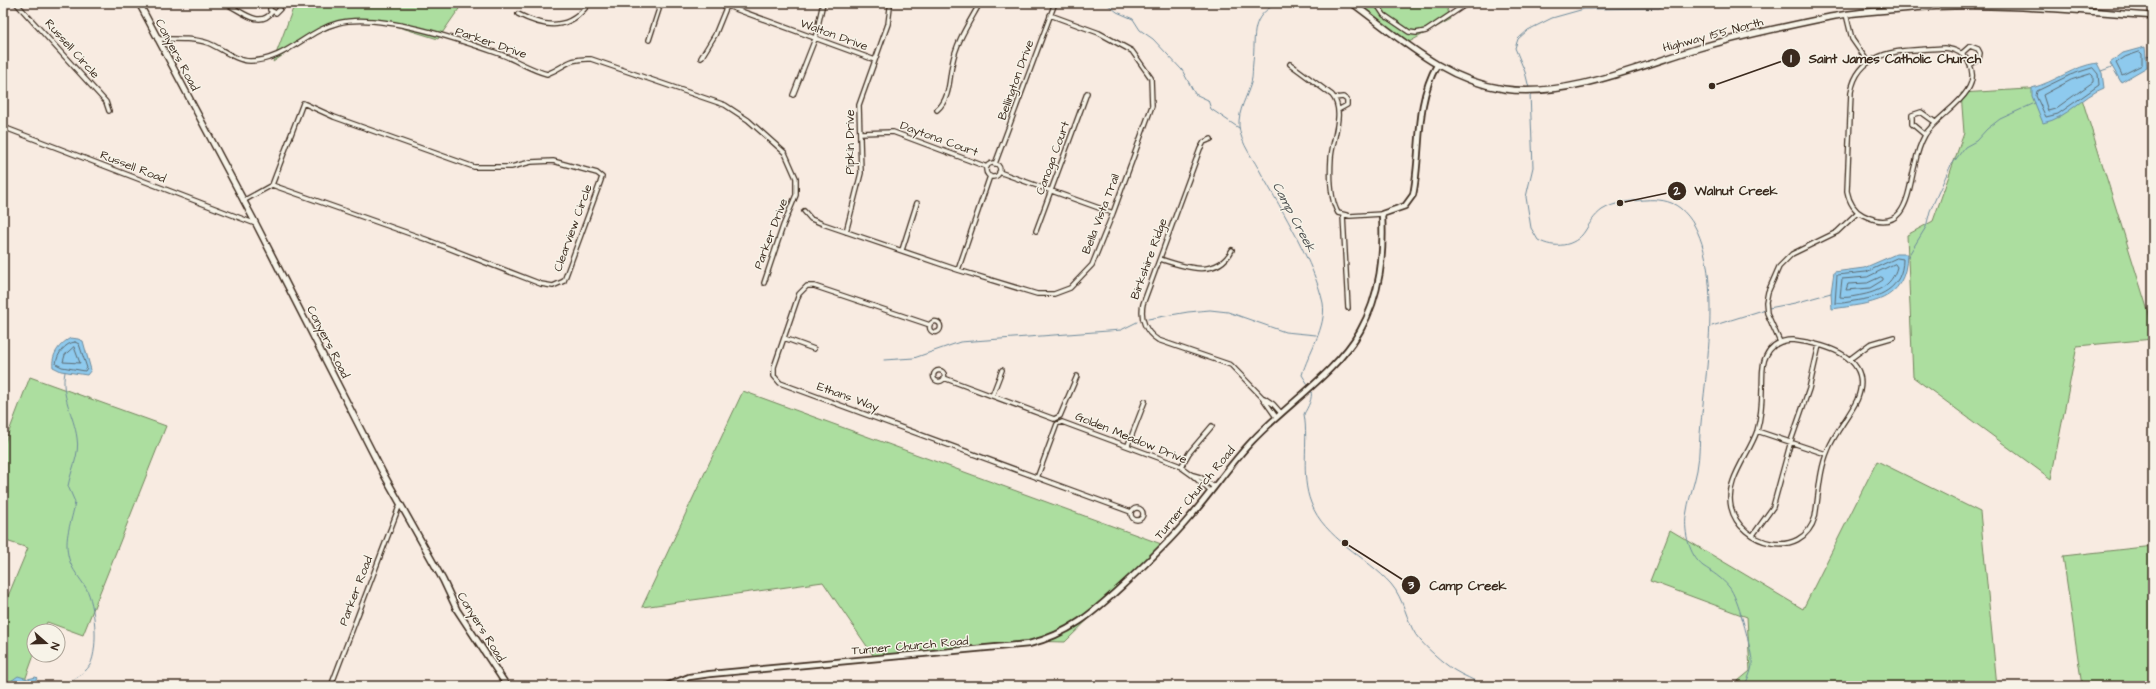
<svg xmlns="http://www.w3.org/2000/svg" width="2156" height="689" font-family="'Architects Daughter',sans-serif">
<style>
.green{fill:#acde9f;stroke:#74845e}
.water{fill:#8ecaee;stroke:#6d8a9b}
.lines{fill:none;stroke-linecap:round;stroke-linejoin:round}
.shore{stroke:#5c6a71;stroke-width:1}
.stream{stroke:#6d8a9b;stroke-width:1}
.minor-casing{stroke:#3b2a1e;stroke-width:6}
.tertiary-casing{stroke:#3b2a1e;stroke-width:8}
.secondary-casing{stroke:#3b2a1e;stroke-width:8}
.minor{stroke:#f7f3e8;stroke-width:3.5}
.tertiary{stroke:#f7f3e8;stroke-width:4.5}
.secondary{stroke:#f7f3e8;stroke-width:5}
.labels{text-anchor:middle;dominant-baseline:central;stroke-width:3;stroke-linejoin:round;paint-order:stroke}
.street-label{font-size:12px;fill:#3b2a1e;stroke:#f7f3e8}
.water-label{font-size:13px;font-style:italic;fill:#505252;stroke:#f7f3e8}
.leader{fill:none;stroke:#3b2a1e;stroke-width:1.5}
.callout-dot{fill:#3b2a1e;stroke:#f7f3e8;stroke-width:1.5}
.mark-label{font-size:12px;text-anchor:middle;font-weight:bold;fill:#fff}
.callout-label{font-size:13px;text-anchor:middle;font-weight:bold;fill:#3b2a1e;stroke:#f7f3e8;stroke-width:3;stroke-linejoin:round;paint-order:stroke}
</style>
<rect width="100%" height="100%" fill="#f8ebe1"/>
<filter id="ink" filterUnits="userSpaceOnUse"><feTurbulence type="fractalNoise" baseFrequency=".025" numOctaves="2"/><feDisplacementMap in="SourceGraphic" scale="8" xChannelSelector="R" yChannelSelector="G"/><feConvolveMatrix kernelMatrix="1 2 1 2 8 2 1 2 1" color-interpolation-filters="sRGB"/></filter>
<g filter="url(#ink)">
<path class="green" d="M 295,3 L 463,3 L 438,39 L 389,24 L 348,21 L 311,36 L 273,62 Z
M 1357,3 L 1445,3 L 1451,19 L 1409,42 L 1392,33 Z
M 2078,86 L 2153,327 L 2153,339 L 2077,346 L 2051,479 L 1913,377 L 1907,235 L 1933,221 L 1964,133 L 1961,93 Z
M 30,377 L 166,426 L 83,635 L 47,622 L 43,631 L 34,631 L 34,655 L 23,686 L 3,686 L 3,600 L 6,601 L 28,548 L 3,540 L 3,447 Z
M 743,391 L 1164,545 L 1065,642 L 1023,641 L 875,658 L 823,582 L 642,607 Z
M 1877,461 L 1980,512 L 1997,686 L 1732,686 L 1750,671 L 1747,617 L 1650,581 L 1670,530 L 1803,609 Z
M 2153,546 L 2153,686 L 2082,686 L 2063,556 Z"/>
<path class="water" d="M 2145,47 L 2147,67 L 2121,82 L 2110,63 L 2123,53 Z
M 2097,63 L 2102,73 L 2104,88 C 2082,96 2068,118 2043,123 L 2032,96 L 2032,88 C 2055,82 2074,66 2097,63 Z
M 1896,254 L 1907,254 C 1906,303 1871,303 1832,309 L 1831,293 L 1834,272 L 1864,268 Z
M 71,338 L 78,339 L 83,341 L 91,370 L 87,375 L 61,371 L 53,367 C 51,355 60,343 71,338 Z
M 18,676 L 28,679 L 36,677 L 37,678 L 33,686 L 4,686 Z"/>
<g class="lines">
<path class="shore" d="M 2140,52 L 2142,54 L 2142,65 L 2122,75 L 2116,63 L 2125,57 Z
M 2093,68 L 2098,74 L 2099,85 L 2058,114 L 2046,117 L 2036,96 L 2037,91 L 2070,75 Z
M 2091,74 L 2093,76 L 2093,82 L 2055,109 L 2048,111 L 2043,95 L 2071,80 Z
M 1897,258 L 1903,259 C 1903,289 1879,298 1854,301 C 1848,302 1841,304 1835,303 L 1837,275 L 1866,272 Z
M 1895,264 L 1897,267 C 1892,287 1875,293 1856,296 C 1851,297 1845,298 1840,297 L 1842,279 L 1867,277 Z
M 1881,277 L 1883,278 L 1883,280 L 1870,288 L 1846,290 L 1848,284 L 1867,283 Z
M 75,342 L 79,344 L 87,368 L 85,371 L 62,367 L 56,364 C 57,354 65,343 75,342 Z
M 74,347 L 80,363 L 63,362 L 65,355 Z"/>
<path class="stream" d="M 1106,3 L 1117,12 L 1133,19 L 1140,30 L 1153,39 L 1182,70 L 1195,94 L 1208,100 L 1211,109 L 1239,128
M 1278,3 C 1249,17 1256,34 1253,62 C 1252,69 1253,76 1251,83 C 1247,97 1238,110 1239,126 C 1241,145 1254,159 1262,175 C 1282,210 1315,265 1323,303 C 1327,327 1308,353 1302,375 L 1309,386
M 2146,57 L 2153,56
M 2101,71 L 2112,67
M 1529,88 L 1525,72 L 1515,48 L 1518,39 L 1528,30 L 1552,18 L 1584,9 L 1659,8 L 1670,3
M 1530,93 L 1533,167 L 1526,197 L 1531,228 L 1538,240 C 1554,249 1575,247 1585,231 C 1590,223 1594,216 1602,210 C 1615,202 1630,201 1645,200 C 1657,199 1670,200 1680,208 C 1727,246 1706,370 1701,423 C 1699,438 1700,455 1697,470 C 1694,486 1688,500 1686,516 C 1684,532 1689,555 1703,566 C 1712,572 1722,578 1729,587 C 1738,597 1750,645 1752,660 C 1753,669 1748,679 1744,686
M 1907,258 L 1926,227 L 1930,211 L 1950,167 L 1965,147 L 1976,141 L 1987,129 L 2000,119 L 2035,103
M 1769,308 L 1795,303 L 1831,293
M 1148,319 L 1188,312 L 1210,310 L 1228,312 L 1285,332 L 1316,335
M 1712,326 L 1766,309
M 884,360 L 914,358 L 960,342 L 1108,331 L 1121,330 L 1137,322
M 1311,391 C 1313,398 1308,407 1304,414 C 1309,443 1300,475 1311,503 C 1324,538 1367,557 1391,584 C 1404,599 1406,620 1416,635 C 1424,646 1443,663 1454,670 C 1463,676 1474,679 1483,686
M 61,686 C 71,681 84,675 90,665 C 99,647 95,604 86,588 C 80,578 72,570 69,559 C 63,537 72,523 75,502 L 68,486 C 71,470 80,454 77,438 C 74,415 60,396 65,372"/>
<g class="minor-casing">
<path id="minor" d="M 16,3 L 106,102 L 109,111
M 223,3 C 237,6 258,31 272,12
M 274,3 L 270,6 L 270,10 L 276,13 L 280,9 L 278,5 L 275,3
M 719,3 L 875,60
M 1376,3 L 1384,15 L 1409,32 L 1416,33 L 1426,31 L 1468,3
M 518,14 C 545,28 570,31 589,3
M 1846,14 L 1852,39 L 1868,62
M 157,39 C 174,39 193,38 208,43 C 221,48 236,61 250,61 C 285,61 306,31 338,23 C 379,12 460,40 500,54 C 516,60 531,70 547,74 C 567,66 567,58 591,59 L 725,105 L 748,120 L 785,153 L 796,178 L 796,195 L 783,226 L 764,283
M 649,40 L 661,3
M 1944,48 C 1955,49 1964,53 1969,63 C 1985,93 1938,113 1925,135 C 1920,144 1917,154 1915,164 C 1908,191 1907,237 1863,215 C 1853,210 1849,201 1847,191 L 1851,92 C 1859,46 1909,51 1944,48 Z
M 1961,54 L 1970,46 L 1978,49 L 1980,53 L 1979,59 L 1970,65
M 701,58 L 715,35 L 728,3
M 1290,64 L 1332,95 C 1346,111 1332,140 1331,158 C 1330,174 1330,199 1338,213 L 1350,216 L 1382,214
M 793,95 L 815,39 L 823,3
M 1335,98 L 1343,97 L 1347,100 L 1347,105 L 1338,110
M 303,103 L 334,117 L 474,167 L 511,167 L 531,162 L 553,161 L 597,173 L 602,177 L 600,183 L 564,281 L 553,286 L 541,284 L 425,239 L 272,185 Z
M 937,110 C 950,99 949,80 952,65 C 956,42 969,23 980,3
M 3,127 L 256,224
M 860,133 L 893,132 L 987,167
M 1925,135 L 1912,124 L 1912,115 L 1921,112 L 1935,122
M 1211,139 L 1204,142 L 1200,149 L 1143,304 C 1140,318 1145,332 1158,340 L 1231,365 L 1262,397 L 1276,417
M986 170a7 7 0 1 1 14 0a7 7 0 1 1-14 0Z
M 995,164 L 1055,3
M 999,172 L 1113,213
M 243,201 L 272,185
M 804,211 L 811,219 L 823,224 L 958,270 L 1037,294 L 1054,294 L 1070,288 L 1092,265 L 1113,213 L 1152,106 L 1151,78 L 1132,51 L 1099,33 L 1050,15
M 1343,215 L 1348,308
M 1036,231 L 1087,93
M 846,232 L 861,173 L 859,105 L 888,24 L 890,8
M 902,250 L 917,203
M 1160,259 C 1184,267 1217,279 1232,250
M 958,270 L 990,176
M929.5 327a5.5 5.5 0 1 1 11 0a5.5 5.5 0 1 1-11 0Z
M 930,325 L 814,286 L 807,286 L 799,294 L 774,367 L 774,376 L 780,383 L 1131,512
M 784,338 L 814,349
M 1793,340 C 1824,344 1875,356 1857,400 C 1849,417 1835,432 1828,450 C 1819,471 1819,494 1815,517 C 1802,561 1740,546 1731,507 C 1725,480 1749,455 1757,431 C 1761,417 1762,403 1762,389 C 1763,378 1761,365 1766,356 C 1771,345 1781,340 1793,340 Z
M 1780,342 L 1767,313 L 1766,302 L 1768,292 L 1779,267 L 1792,254 L 1837,232 L 1858,212
M 1850,359 L 1870,344 L 1894,337
M933.5 376a5.5 5.5 0 1 1 11 0a5.5 5.5 0 1 1-11 0Z
M 944,378 L 1054,419
M 992,396 L 1002,370
M 1264,398 L 1273,404 L 1281,413
M 1054,419 L 1060,416 L 1077,376
M 1062,422 L 1178,465 L 1192,475 L 1210,491
M 1757,431 L 1826,454
M 1128,445 L 1145,401
M 1181,467 L 1189,453 L 1212,426
M 1193,475 L 1200,477 L 1214,487
M 1037,478 L 1057,424 L 1062,422
M1131 514a6 6 0 1 1 12 0a6 6 0 1 1-12 0Z
M 1753,535 L 1773,507 L 1791,441 L 1809,389 L 1819,345
M 331,686 L 400,504"/>
</g>
<g class="tertiary-casing">
<path id="tertiary" d="M 666,686 L 689,677 L 710,674 L 1029,644 C 1069,634 1093,613 1122,586 C 1146,564 1169,542 1190,517 C 1212,492 1230,464 1253,440 C 1285,406 1338,371 1360,331 C 1381,294 1384,254 1382,214 L 1405,206 L 1413,195 C 1422,152 1414,105 1437,65"/>
</g>
<g class="secondary-casing">
<path id="secondary" d="M 139,3 L 256,224 L 383,473 L 443,580 L 457,610 L 507,686
M 1352,3 C 1400,38 1443,80 1504,89 C 1566,98 1640,66 1699,48 C 1742,35 1787,26 1830,17 C 1854,12 1878,11 1901,9 C 1986,1 2069,10 2153,16"/>
</g>
<use href="#minor" class="minor"/>
<use href="#tertiary" class="tertiary"/>
<use href="#secondary" class="secondary"/>
</g>
</g>
<g class="labels">
<g class="street-label">
<text transform="translate(834 35) rotate(20)">Walton Drive</text>
<text transform="translate(1713 35) rotate(-15)">Highway 155 North</text>
<text transform="translate(491 43) rotate(19)">Parker Drive</text>
<text transform="translate(72 49) rotate(48)">Russell Circle</text>
<text transform="translate(177 55) rotate(62)">Conyers Road</text>
<text transform="translate(1016 80) rotate(-70)">Bellington Drive</text>
<text transform="translate(939 139) rotate(20)">Daytona Court</text>
<text transform="translate(850 142) rotate(-90)">Pipkin Drive</text>
<text transform="translate(1053 158) rotate(-70)">Canoga Court</text>
<text transform="translate(133 167) rotate(21)">Russell Road</text>
<text transform="translate(1101 214) rotate(-69)">Bella Vista Trail</text>
<text transform="translate(573 228) rotate(-70)">Clearview Circle</text>
<text transform="translate(771 234) rotate(-69)">Parker Drive</text>
<text transform="translate(1149 259) rotate(-70)">Birkshire Ridge</text>
<text transform="translate(328 342) rotate(63)">Conyers Road</text>
<text transform="translate(848 397) rotate(20)">Ethans Way</text>
<text transform="translate(1131 438) rotate(22)">Golden Meadow Drive</text>
<text transform="translate(1195 493) rotate(-50)">Turner Church Road</text>
<text transform="translate(356 591) rotate(-69)">Parker Road</text>
<text transform="translate(481 627) rotate(58)">Conyers Road</text>
<text transform="translate(910 646) rotate(-5)">Turner Church Road</text>
</g>
<g class="water-label">
<text transform="translate(1294 217) rotate(62)">Camp Creek</text>
</g>
</g>
<path class="leader" d="M1712 86L1791 58M1620 203L1677 191M1345 543L1411 585"/>
<g class="callout-dot">
<circle cx="1712" cy="86" r="4"/>
<circle cx="1620" cy="203" r="4"/>
<circle cx="1345" cy="543" r="4"/>
<circle cx="1791" cy="58" r="10"/>
<circle cx="1677" cy="191" r="10"/>
<circle cx="1411" cy="585" r="10"/>
</g>
<g class="mark-label">
<text x="1791" y="62">1</text>
<text x="1677" y="195">2</text>
<text x="1411" y="589">3</text>
</g>
<g class="callout-label">
<text x="1895" y="63">Saint James Catholic Church</text>
<text x="1736" y="195">Walnut Creek</text>
<text x="1468" y="590">Camp Creek</text>
</g>
<rect width="2156" height="689" fill="none" stroke="#f7f3e8" stroke-width="16"/>
<rect x="8" y="8" width="2140" height="673" fill="none" stroke="#3b2a1e" stroke-width="1.5" filter="url(#ink)"/>
<g transform="translate(46 643) rotate(110)"><circle r="19" fill="#f7f3e8" stroke="#aca397"/>
<path d="M0-3L7 15L0 10L-7 15Z" fill="#3b2a1e"/>
<text y="-6" font-size="11" font-weight="bold" text-anchor="middle" fill="#3b2a1e">N</text>
</g>
</svg>
